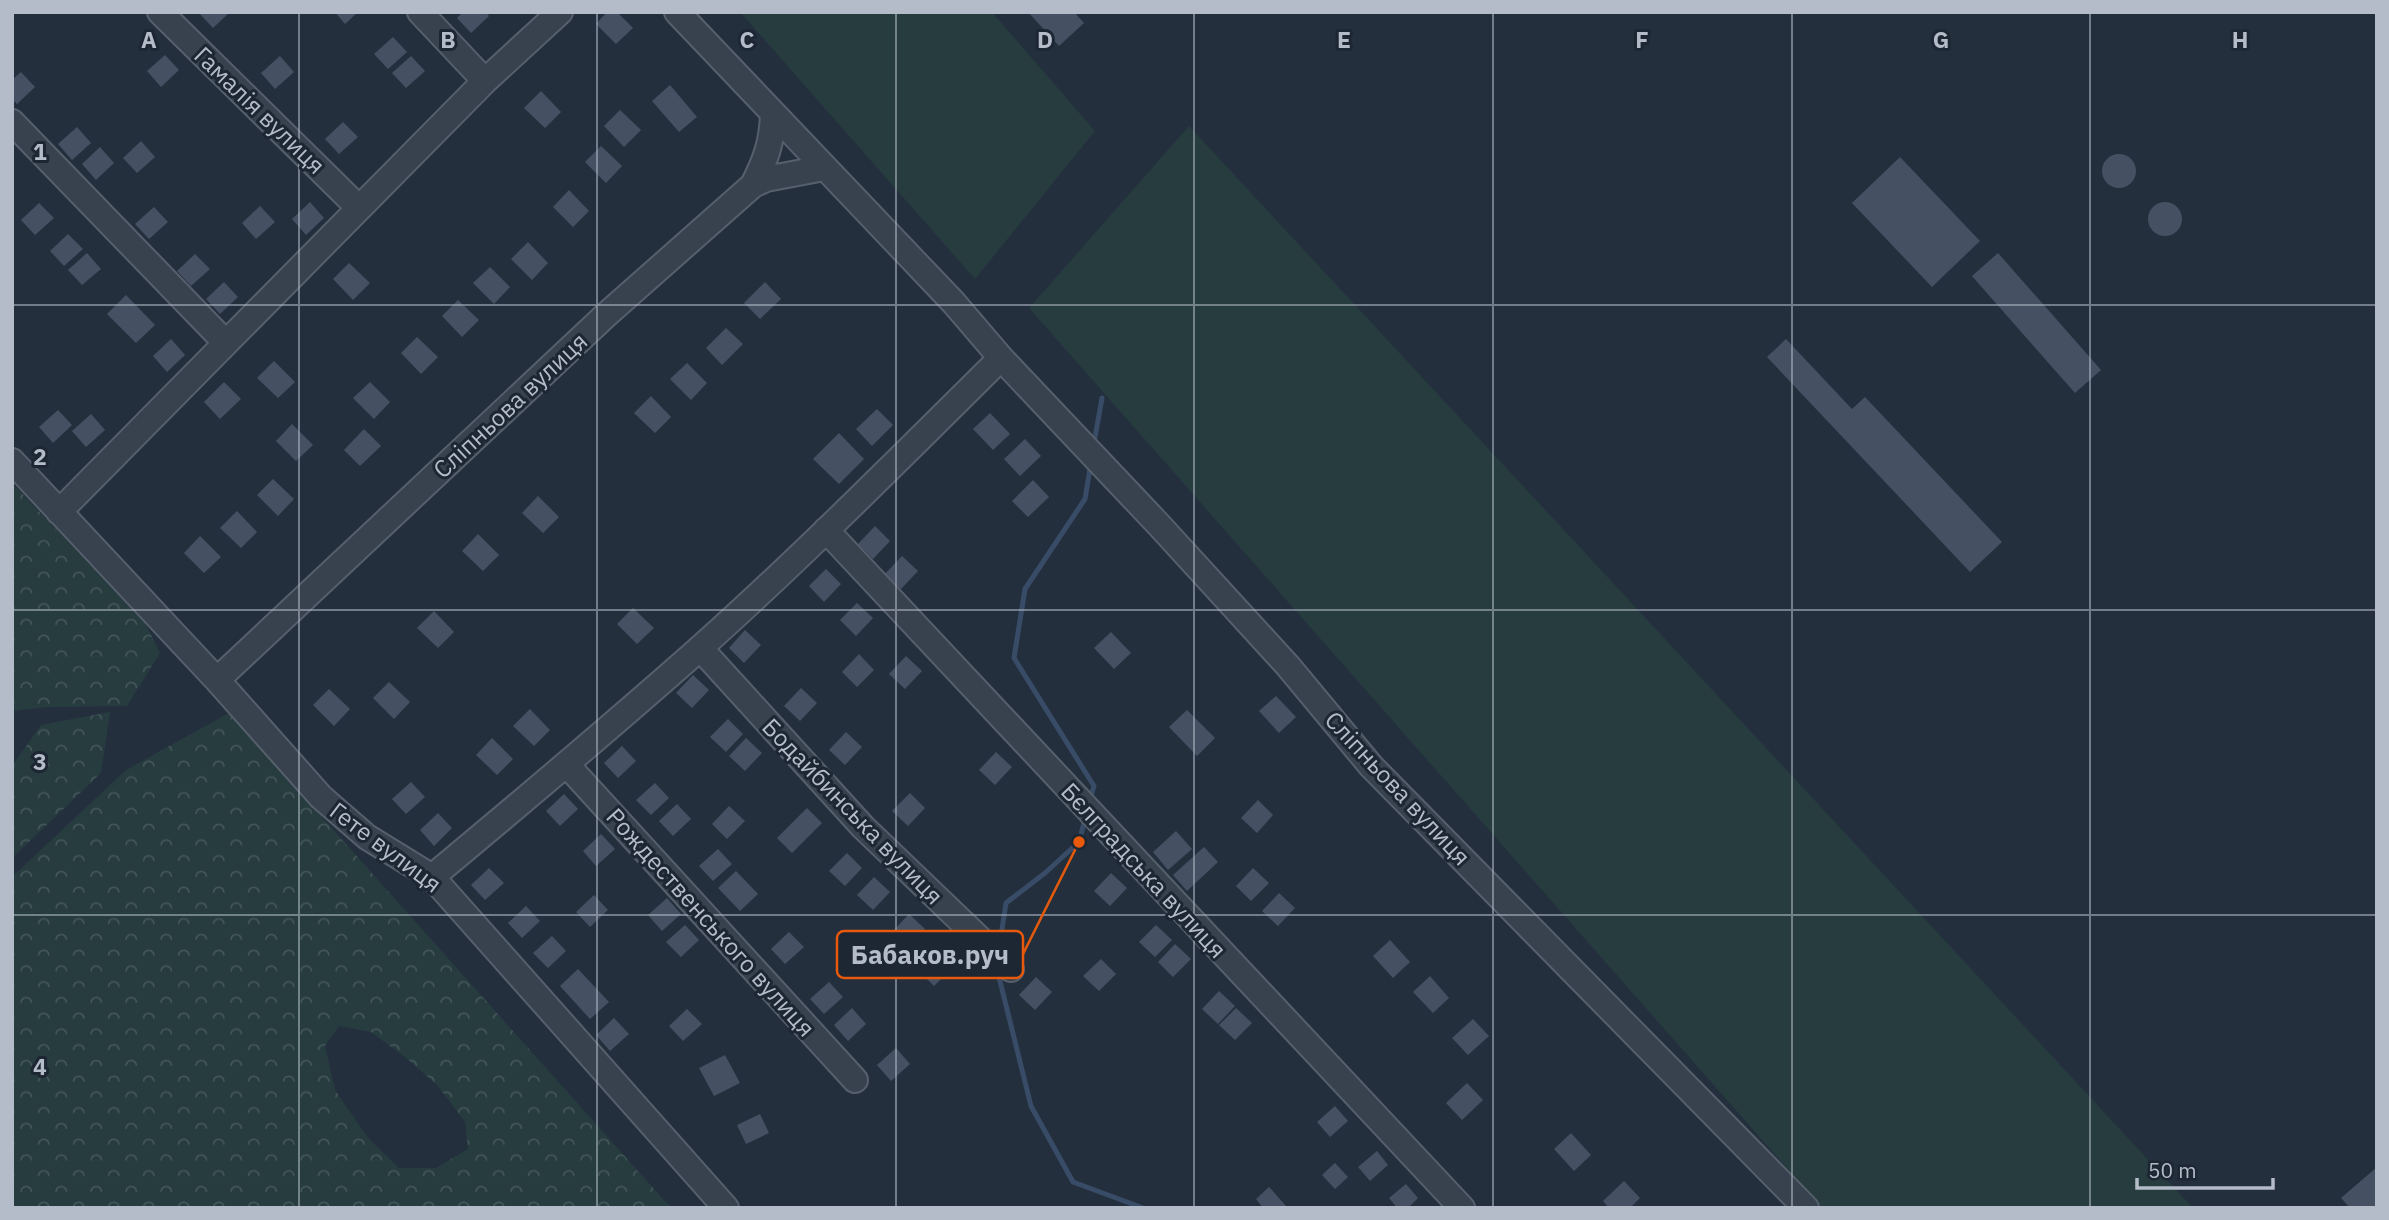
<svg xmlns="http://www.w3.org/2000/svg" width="2389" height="1220" font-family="'IBM Plex Sans',sans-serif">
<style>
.forest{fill:url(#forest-crowns);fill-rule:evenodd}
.garden{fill:#263c3f}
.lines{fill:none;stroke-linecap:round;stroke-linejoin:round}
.stream{stroke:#394c67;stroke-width:5}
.building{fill:#455162}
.minor-casing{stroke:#565f6c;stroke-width:28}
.minor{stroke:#38414e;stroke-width:24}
.grid{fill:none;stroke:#b4bcc9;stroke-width:2;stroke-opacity:0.55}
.labels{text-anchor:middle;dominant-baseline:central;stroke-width:6;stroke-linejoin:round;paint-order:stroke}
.street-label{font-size:24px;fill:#b4bcc9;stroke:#1d2633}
.grid-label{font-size:23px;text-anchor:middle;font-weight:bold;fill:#b4bcc9;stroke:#1d2633;stroke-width:6;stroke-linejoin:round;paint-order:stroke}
.leader{fill:none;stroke:#e8590c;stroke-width:2.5}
.callout-dot{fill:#e8590c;stroke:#1d2633;stroke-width:2.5}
.callout{fill:#1d2633;stroke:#e8590c;stroke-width:2.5}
.callout-label{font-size:26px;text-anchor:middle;font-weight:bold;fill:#b4bcc9}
</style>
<defs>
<pattern id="forest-crowns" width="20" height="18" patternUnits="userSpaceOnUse" patternTransform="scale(1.75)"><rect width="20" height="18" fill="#263c3f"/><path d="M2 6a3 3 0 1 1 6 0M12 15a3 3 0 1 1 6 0" fill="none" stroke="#435659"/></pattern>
</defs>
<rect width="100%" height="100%" fill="#242f3e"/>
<path class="forest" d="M 12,483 L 145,623 L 160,653 L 127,706 L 47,707 L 12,711 Z
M 110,712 L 101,773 L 12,858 L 12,766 L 41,725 Z
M 229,713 L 671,1208 L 12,1208 L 12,877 L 126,770 ZM 339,1026 L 371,1032 L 405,1057 L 437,1085 L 465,1122 L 468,1149 L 436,1168 L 399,1168 L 368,1138 L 335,1090 L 325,1046 Z"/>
<path class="garden" d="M 740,12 L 992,12 L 1095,131 L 975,279 Z
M 1189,126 L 2193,1208 L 1822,1208 L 1029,308 Z"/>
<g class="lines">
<path class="stream" d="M 1094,443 L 1102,398
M 1090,799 L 1094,786 L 1014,658 L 1025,589 L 1085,499 L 1091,463
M 999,949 L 1006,903 L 1045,873 L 1079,842 L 1085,819
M 997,969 L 1031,1106 L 1073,1182 L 1143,1208"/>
</g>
<path class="building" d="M 198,12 L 230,12 L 213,28 Z
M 335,12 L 358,12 L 345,24 Z
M 463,12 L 486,12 L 489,16 L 471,33 L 457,18 Z
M 607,12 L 617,12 L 633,28 L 616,44 L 596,24 Z
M 1028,12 L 1074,12 L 1084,23 L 1059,46 Z
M 393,37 L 407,52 L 388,69 L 374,54 Z
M 165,55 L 179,70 L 161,87 L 147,71 Z
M 280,56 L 294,72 L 275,89 L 261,73 Z
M 411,56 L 425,71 L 406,88 L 392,73 Z
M 21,72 L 35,87 L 17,104 L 12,99 L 12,80 Z
M 670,85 L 697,117 L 679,132 L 652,101 Z
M 541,91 L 561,112 L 545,128 L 524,108 Z
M 620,110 L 641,130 L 624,147 L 604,126 Z
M 343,122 L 358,137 L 339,154 L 325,139 Z
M 77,127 L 91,143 L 72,160 L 58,144 Z
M 141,141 L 155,157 L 137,173 L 123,158 Z
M 601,146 L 622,166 L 606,183 L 585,162 Z
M 100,147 L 114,163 L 96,180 L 82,164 Z
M2102 171a17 17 0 1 1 34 0a17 17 0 1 1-34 0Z
M 1900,157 L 1980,241 L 1932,287 L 1852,203 Z
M 569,190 L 589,211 L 573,227 L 553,207 Z
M2148 219a17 17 0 1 1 34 0a17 17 0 1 1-34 0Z
M 310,202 L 324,218 L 306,235 L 292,219 Z
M 39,203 L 54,218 L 35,235 L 21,220 Z
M 260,206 L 275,222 L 256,239 L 242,223 Z
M 154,207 L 168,222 L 149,239 L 135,224 Z
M 68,234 L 83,249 L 64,266 L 50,251 Z
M 528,242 L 548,263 L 532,280 L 511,259 Z
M 87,253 L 101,269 L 82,285 L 68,270 Z
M 1998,253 L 2101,370 L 2075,393 L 1972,276 Z
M 195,254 L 210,269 L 191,286 L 177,271 Z
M 349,263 L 370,283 L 353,300 L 333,279 Z
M 490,267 L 510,287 L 494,304 L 473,283 Z
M 224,282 L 238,297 L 220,314 L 206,299 Z
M 765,282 L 781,299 L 760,319 L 744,303 Z
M 126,295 L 155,325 L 136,343 L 107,314 Z
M 458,300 L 479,320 L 462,337 L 442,316 Z
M 726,328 L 743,344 L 722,365 L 706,348 Z
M 417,337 L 438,357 L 421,374 L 401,353 Z
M 171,339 L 185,355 L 167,372 L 153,356 Z
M 1786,339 L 1852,409 L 1865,397 L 2002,542 L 1970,572 L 1767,357 Z
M 274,361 L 295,382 L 278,398 L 257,378 Z
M 687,363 L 707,383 L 691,400 L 670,379 Z
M 224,382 L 241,399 L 220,419 L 204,402 Z
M 370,382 L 390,402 L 374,419 L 353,398 Z
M 651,396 L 671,417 L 655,433 L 634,413 Z
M 877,409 L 893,425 L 872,446 L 856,429 Z
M 58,410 L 72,425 L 53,443 L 39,427 Z
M 990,413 L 1010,434 L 993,450 L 973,429 Z
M 91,414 L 105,430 L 86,447 L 72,431 Z
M 292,424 L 313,445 L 296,461 L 276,441 Z
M 364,429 L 381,446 L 360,466 L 344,450 Z
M 839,433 L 864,459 L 839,484 L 813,459 Z
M 1025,439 L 1041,456 L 1020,476 L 1004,459 Z
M 273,479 L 294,499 L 278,516 L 257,495 Z
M 1033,480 L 1049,497 L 1028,517 L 1012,501 Z
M 538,496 L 559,517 L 543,533 L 522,513 Z
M 237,511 L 257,532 L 241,548 L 220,528 Z
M 875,526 L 890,541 L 873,559 L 858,544 Z
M 478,534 L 499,555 L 483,571 L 462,551 Z
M 200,536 L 221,557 L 204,573 L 184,553 Z
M 902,556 L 918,571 L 901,589 L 885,574 Z
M 826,569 L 841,584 L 824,602 L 809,586 Z
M 857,603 L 873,618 L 856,636 L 840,620 Z
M 633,608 L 654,628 L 637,644 L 617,624 Z
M 434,611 L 454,632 L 438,648 L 417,628 Z
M 745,630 L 761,645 L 744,663 L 729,648 Z
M 1111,632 L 1131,653 L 1114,669 L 1094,648 Z
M 859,654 L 874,670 L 857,687 L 842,672 Z
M 906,656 L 922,671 L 905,689 L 889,674 Z
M 693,675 L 709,690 L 692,708 L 676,693 Z
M 389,682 L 410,702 L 394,719 L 373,698 Z
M 801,688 L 817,703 L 800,721 L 784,706 Z
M 329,689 L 350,709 L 334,726 L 313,705 Z
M 1276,696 L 1296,717 L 1279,733 L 1259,711 Z
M 530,709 L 550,730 L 534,746 L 513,726 Z
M 1187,710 L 1215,738 L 1197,756 L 1169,727 Z
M 728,719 L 743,734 L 726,752 L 710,737 Z
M 846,732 L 862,747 L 845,765 L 829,750 Z
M 492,738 L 513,759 L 497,775 L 476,755 Z
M 746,738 L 762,753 L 745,771 L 729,756 Z
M 622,746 L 636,761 L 618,778 L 604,763 Z
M 996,752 L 1012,767 L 995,785 L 979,770 Z
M 411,782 L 425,797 L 406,814 L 392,799 Z
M 655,783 L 669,798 L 651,815 L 636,800 Z
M 910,793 L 925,808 L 908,826 L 892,811 Z
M 564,794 L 578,809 L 560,826 L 546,811 Z
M 1258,800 L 1273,815 L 1257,833 L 1241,818 Z
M 677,804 L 691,819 L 673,836 L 659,821 Z
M 729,806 L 745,821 L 727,839 L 712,824 Z
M 807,808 L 822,823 L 792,853 L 777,838 Z
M 438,813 L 452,828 L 434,846 L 420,830 Z
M 1176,831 L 1192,849 L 1168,870 L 1153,852 Z
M 601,834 L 615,849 L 596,866 L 583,851 Z
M 1204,847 L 1218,862 L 1187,891 L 1173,875 Z
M 718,849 L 732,864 L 713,881 L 699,866 Z
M 847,853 L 862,868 L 845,886 L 829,871 Z
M 489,868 L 504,883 L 485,900 L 471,885 Z
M 1253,868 L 1269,883 L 1251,901 L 1236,886 Z
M 736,871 L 758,894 L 740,911 L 718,888 Z
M 1111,873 L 1127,888 L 1110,906 L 1094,891 Z
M 874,877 L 890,892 L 873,910 L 857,895 Z
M 1279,893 L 1295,908 L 1278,926 L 1262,911 Z
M 594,895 L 608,910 L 590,927 L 576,912 Z
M 667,898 L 681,914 L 662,931 L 648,915 Z
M 526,906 L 540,921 L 522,938 L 508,923 Z
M 909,914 L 925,929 L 908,947 L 892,932 Z
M 685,925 L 699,940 L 681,957 L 666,942 Z
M 1156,925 L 1172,940 L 1155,957 L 1139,942 Z
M 789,932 L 804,947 L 785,964 L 771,949 Z
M 552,936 L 566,951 L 548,968 L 533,953 Z
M 1390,940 L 1410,962 L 1393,978 L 1373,956 Z
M 1175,944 L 1191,959 L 1173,977 L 1158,962 Z
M 925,946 L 949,971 L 934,986 L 910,962 Z
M 1101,959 L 1116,974 L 1099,991 L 1083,976 Z
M 578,969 L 609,1002 L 590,1019 L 560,986 Z
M 1430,976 L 1449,998 L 1433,1013 L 1413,992 Z
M 1036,977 L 1052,992 L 1035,1010 L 1019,995 Z
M 829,982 L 843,997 L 824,1014 L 810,999 Z
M 1219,991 L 1235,1006 L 1218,1024 L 1202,1009 Z
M 852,1008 L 866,1024 L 848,1041 L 834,1025 Z
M 1236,1008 L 1252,1023 L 1235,1040 L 1219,1025 Z
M 687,1009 L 702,1024 L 683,1041 L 669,1026 Z
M 614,1018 L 629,1034 L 610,1051 L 596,1035 Z
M 1473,1019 L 1489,1036 L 1468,1055 L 1452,1038 Z
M 896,1048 L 910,1064 L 891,1081 L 877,1065 Z
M 725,1055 L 740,1083 L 714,1096 L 699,1068 Z
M 1467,1083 L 1483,1100 L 1462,1120 L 1446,1103 Z
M 1335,1106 L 1348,1121 L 1330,1137 L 1317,1122 Z
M 760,1114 L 769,1133 L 746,1144 L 737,1125 Z
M 1571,1133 L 1591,1155 L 1574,1171 L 1554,1149 Z
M 1377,1151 L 1388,1165 L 1370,1181 L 1358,1167 Z
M 1335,1163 L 1348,1177 L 1335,1189 L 1322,1175 Z
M 2377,1167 L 2377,1208 L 2350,1208 L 2341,1198 Z
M 1624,1181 L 1640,1198 L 1630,1208 L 1609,1208 L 1603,1201 Z
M 1406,1184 L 1418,1198 L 1408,1208 L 1397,1208 L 1389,1198 Z
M 1269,1187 L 1286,1206 L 1285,1208 L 1263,1208 L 1256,1199 Z"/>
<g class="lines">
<g class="minor-casing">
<path id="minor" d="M 160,12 L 359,208
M 420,12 L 485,81
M 677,12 L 954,303 L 1001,358 L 1159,525 L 1288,666 L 1371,766 L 1806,1208
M 12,122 L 225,342
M 753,185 C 766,159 772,143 773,114
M 12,461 L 217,680 L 321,797 L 367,837 L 432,877 L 726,1208
M 59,512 L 485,81 L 560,12
M 826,530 L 1462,1208
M 700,648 L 863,827 L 1011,969
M 217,680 L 606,315 L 753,185 L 766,179 L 824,168
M 567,765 L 855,1080
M 432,877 C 522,802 611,727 699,649 C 803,556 901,457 1001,358"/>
</g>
<use href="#minor" class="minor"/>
</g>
<path class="grid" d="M 299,12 L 299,1208M 597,12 L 597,1208M 896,12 L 896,1208M 1194,12 L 1194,1208M 1493,12 L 1493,1208M 1792,12 L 1792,1208M 2090,12 L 2090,1208M 12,305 L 2377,305M 12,610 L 2377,610M 12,915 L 2377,915"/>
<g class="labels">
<g class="street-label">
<text transform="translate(260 110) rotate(44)">Гамалія вулиця</text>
<text transform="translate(510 405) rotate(-43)">Сліпньова вулиця</text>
<text transform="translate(1398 788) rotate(47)">Сліпньова вулиця</text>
<text transform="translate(853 811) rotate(46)">Бодайбинська вулиця</text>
<text transform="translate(386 847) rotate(37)">Гете вулиця</text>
<text transform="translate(1144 870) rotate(47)">Бєлградська вулиця</text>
<text transform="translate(711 922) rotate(48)">Рождественського вулиця</text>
</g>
</g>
<g class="grid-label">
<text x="149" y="48">A</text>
<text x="448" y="48">B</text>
<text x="747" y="48">C</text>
<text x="1045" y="48">D</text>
<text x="1344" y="48">E</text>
<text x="1642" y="48">F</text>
<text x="1941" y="48">G</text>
<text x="2240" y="48">H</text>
<text x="40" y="160">1</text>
<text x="40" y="465">2</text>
<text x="40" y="770">3</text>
<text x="40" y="1075">4</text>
</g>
<path class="leader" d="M1079 842L1023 954"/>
<circle class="callout-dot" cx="1079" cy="842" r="7"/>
<rect class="callout" x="837" y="931" width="186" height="47" rx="7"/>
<g class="callout-label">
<text x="930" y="964">Бабаков.руч</text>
</g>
<rect width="2389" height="1220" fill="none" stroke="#b4bcc9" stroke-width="28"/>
<path d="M2137 1178v10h136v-10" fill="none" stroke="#b4bcc9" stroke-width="3.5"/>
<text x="2148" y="1178" font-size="21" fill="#b4bcc9" stroke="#1d2633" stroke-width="5" paint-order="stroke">50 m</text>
</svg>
